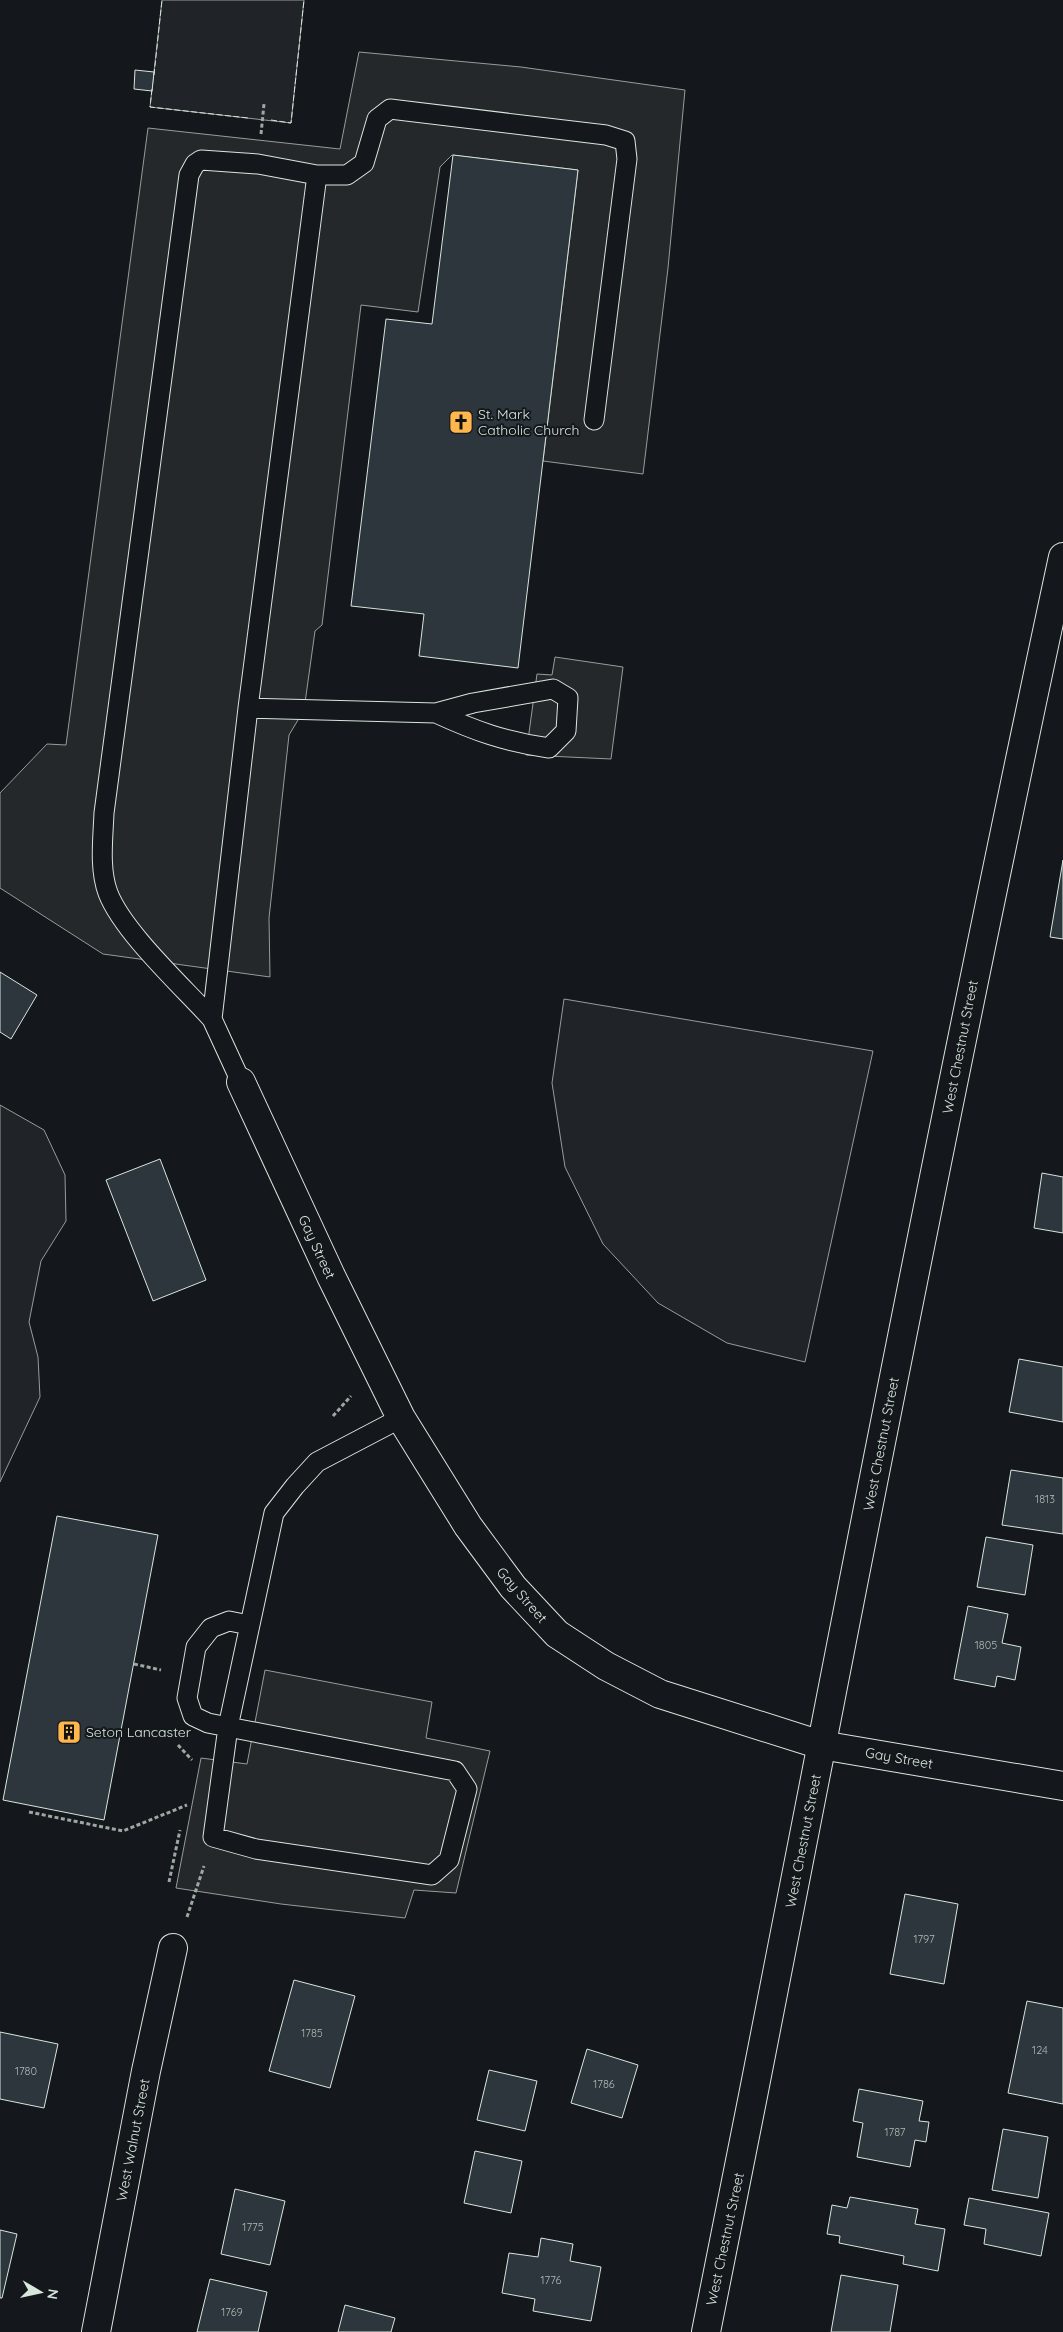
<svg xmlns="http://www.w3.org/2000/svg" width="1063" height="2332" font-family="Quicksand,sans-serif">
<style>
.green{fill:#202428;stroke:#939e99}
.parking{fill:#24282b;stroke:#939e99}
.building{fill:#2c363c;stroke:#d8e6dc}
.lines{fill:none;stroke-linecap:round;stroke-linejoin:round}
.service-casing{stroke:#d8e6dc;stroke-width:21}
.minor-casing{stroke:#d8e6dc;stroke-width:30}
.path{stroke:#9da8a2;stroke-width:3;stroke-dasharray:4 2.5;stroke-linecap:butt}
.service{stroke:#14181c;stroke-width:19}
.minor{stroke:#14181c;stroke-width:28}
.fence{stroke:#d8e6dc;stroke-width:1;stroke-dasharray:6 2.5;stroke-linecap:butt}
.labels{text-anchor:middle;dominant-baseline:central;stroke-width:4;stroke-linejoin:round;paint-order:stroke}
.number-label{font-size:11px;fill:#adbab4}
.poi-label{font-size:14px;fill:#d8e6dc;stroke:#14181c;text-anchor:start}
.street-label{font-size:14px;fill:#d8e6dc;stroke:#14181c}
</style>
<rect width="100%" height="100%" fill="#14181c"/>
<path class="green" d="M 162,0 L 304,0 L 291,123 L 150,107 Z
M 564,999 L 873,1051 L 805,1362 L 727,1343 L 658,1303 L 603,1244 L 565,1167 L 552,1083 Z
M 0,1105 L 44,1130 L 65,1175 L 66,1221 L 41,1261 L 29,1322 L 38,1357 L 40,1397 L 0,1482 Z"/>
<path class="parking" d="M 359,52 L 521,67 L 685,90 L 668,268 L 643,474 L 543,461 L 578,170 L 452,155 L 440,167 L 418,312 L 361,305 L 322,625 L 315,631 L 304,710 L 289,735 L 269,918 L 270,977 L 103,954 L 0,888 L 0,793 L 47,744 L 66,745 L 148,128 L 340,149 Z
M 555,657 L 623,667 L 611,759 L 526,755 L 537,674 L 552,675 Z
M 265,1670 L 432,1702 L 426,1738 L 490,1751 L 456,1893 L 414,1890 L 405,1918 L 281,1904 L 176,1888 L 201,1758 L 247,1764 Z"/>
<path class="building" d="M 135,70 L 154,72 L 152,91 L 134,89 Z
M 453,155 L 578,170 L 518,668 L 419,656 L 424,614 L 351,606 L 386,319 L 432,324 Z
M 1063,860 L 1063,939 L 1050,937 Z
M 0,972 L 37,995 L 11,1039 L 0,1032 Z
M 160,1159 L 206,1280 L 153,1301 L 106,1180 Z
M 1042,1173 L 1063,1177 L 1063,1233 L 1034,1228 Z
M 1019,1359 L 1063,1367 L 1063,1422 L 1009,1412 Z
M 1011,1470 L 1063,1478 L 1063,1534 L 1002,1525 Z
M 57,1516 L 158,1535 L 104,1820 L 3,1800 Z
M 986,1537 L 1033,1545 L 1025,1595 L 977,1587 Z
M 968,1606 L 1008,1614 L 1002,1643 L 1021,1647 L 1015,1680 L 997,1676 L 995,1687 L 954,1679 Z
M 905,1894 L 958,1904 L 944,1984 L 890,1974 Z
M 294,1980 L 355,1996 L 330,2088 L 269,2071 Z
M 1027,2001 L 1063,2008 L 1063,2104 L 1008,2093 Z
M 0,2032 L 58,2044 L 44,2108 L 0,2099 Z
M 587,2049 L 638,2065 L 622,2118 L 571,2103 Z
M 489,2070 L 537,2081 L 525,2131 L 477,2120 Z
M 859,2089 L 923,2101 L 919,2121 L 929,2122 L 926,2142 L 915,2140 L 910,2167 L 857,2157 L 863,2123 L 853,2121 Z
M 1003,2129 L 1048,2137 L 1038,2198 L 992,2190 Z
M 475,2151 L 522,2161 L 511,2213 L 464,2203 Z
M 235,2189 L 285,2201 L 270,2265 L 221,2254 Z
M 850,2197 L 918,2209 L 915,2224 L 945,2229 L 938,2271 L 903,2264 L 904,2256 L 839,2243 L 840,2236 L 827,2234 L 832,2205 L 847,2208 Z
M 969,2198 L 1049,2213 L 1041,2256 L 984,2244 L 986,2229 L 964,2225 Z
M 0,2230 L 17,2234 L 2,2298 L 0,2298 Z
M 541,2238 L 573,2244 L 570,2261 L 601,2267 L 591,2321 L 533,2311 L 535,2299 L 502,2293 L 509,2253 L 538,2257 Z
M 841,2275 L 898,2285 L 890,2332 L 831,2332 Z
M 210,2279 L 267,2292 L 258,2332 L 197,2332 Z
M 345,2305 L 395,2318 L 391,2332 L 338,2332 Z"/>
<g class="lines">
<g class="service-casing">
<path id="service" d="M 317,175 L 347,175 L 364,163 L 377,119 L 390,109 L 606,135 L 625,141 L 627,159 L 594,420
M 248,708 L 436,713 L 473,703 L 553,689 L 568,698 L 566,731 L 549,748 C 506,742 475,731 436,713
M 212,1019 C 183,987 123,932 108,893 C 99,869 103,838 104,813 L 189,175 L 195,164 L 201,160 L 258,164 L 317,175 L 248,708 L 212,1019 L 241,1082
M 249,1625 L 229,1621 L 211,1628 L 196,1647 L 187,1698 L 193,1716 L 208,1723 L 228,1727 L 455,1771 L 467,1789 L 449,1860 L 432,1875 L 256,1849 L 213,1837 L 228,1727 L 274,1513 L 295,1486 L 317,1462 L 401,1418"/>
</g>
<g class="minor-casing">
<path id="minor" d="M 241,1082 L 331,1276 L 401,1418 L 468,1526 L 513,1587 L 557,1634 L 606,1666 L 660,1694 L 821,1745 L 1063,1786
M 96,2332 L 146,2071 L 173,1948
M 706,2332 C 746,2136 783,1939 822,1743 C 899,1347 978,952 1063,557"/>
</g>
<path class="path" d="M 261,134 L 264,104
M 333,1416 L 351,1396
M 134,1664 L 161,1670
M 178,1745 L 192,1760
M 29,1812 L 123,1831 L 187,1805
M 169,1882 L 180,1830
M 187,1917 L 204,1866"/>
<use href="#service" class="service"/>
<use href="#minor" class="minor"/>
<path class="fence" d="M 154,75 L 162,0
M 152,89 L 150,107 L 248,118
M 271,120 L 291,123 L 304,0"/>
</g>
<defs>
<g id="church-square" transform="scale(1.25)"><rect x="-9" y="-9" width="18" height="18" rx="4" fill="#ffb74d" stroke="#14181c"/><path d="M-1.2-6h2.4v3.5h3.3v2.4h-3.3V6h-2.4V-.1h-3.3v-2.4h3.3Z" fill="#111"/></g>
<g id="building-square" transform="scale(1.25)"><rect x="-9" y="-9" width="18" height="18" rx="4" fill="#ffb74d" stroke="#14181c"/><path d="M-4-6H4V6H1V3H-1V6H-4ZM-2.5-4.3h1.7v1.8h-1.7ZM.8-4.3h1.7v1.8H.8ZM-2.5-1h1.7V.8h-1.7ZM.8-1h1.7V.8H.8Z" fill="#111"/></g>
</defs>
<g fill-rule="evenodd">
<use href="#church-square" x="461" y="422"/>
<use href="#building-square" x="69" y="1732"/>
</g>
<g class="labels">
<g class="number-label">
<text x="1045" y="1499">1813</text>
<text x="986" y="1645">1805</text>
<text x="924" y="1939">1797</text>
<text x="312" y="2033">1785</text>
<text x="1040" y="2050">124</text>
<text x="26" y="2071">1780</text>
<text x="604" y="2084">1786</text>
<text x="895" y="2132">1787</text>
<text x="253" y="2227">1775</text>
<text x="551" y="2280">1776</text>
<text x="232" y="2312">1769</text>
</g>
<g class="poi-label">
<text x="478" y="414">St. Mark<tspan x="478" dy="16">Catholic Church</tspan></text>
<text x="86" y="1732">Seton Lancaster</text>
</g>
<g class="street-label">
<text transform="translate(960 1047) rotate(-79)">West Chestnut Street</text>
<text transform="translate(317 1247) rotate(65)">Gay Street</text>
<text transform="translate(881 1444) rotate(-79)">West Chestnut Street</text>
<text transform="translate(522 1595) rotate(49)">Gay Street</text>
<text transform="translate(899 1758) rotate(10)">Gay Street</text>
<text transform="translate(803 1841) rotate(-79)">West Chestnut Street</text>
<text transform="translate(133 2140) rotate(-79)">West Walnut Street</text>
<text transform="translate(725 2239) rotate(-78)">West Chestnut Street</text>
</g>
</g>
<g transform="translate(40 2292) rotate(99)" stroke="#14181c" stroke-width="4" paint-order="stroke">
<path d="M0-4L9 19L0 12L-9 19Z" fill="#d8e6dc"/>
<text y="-8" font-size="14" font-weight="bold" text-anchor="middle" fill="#d8e6dc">N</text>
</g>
</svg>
